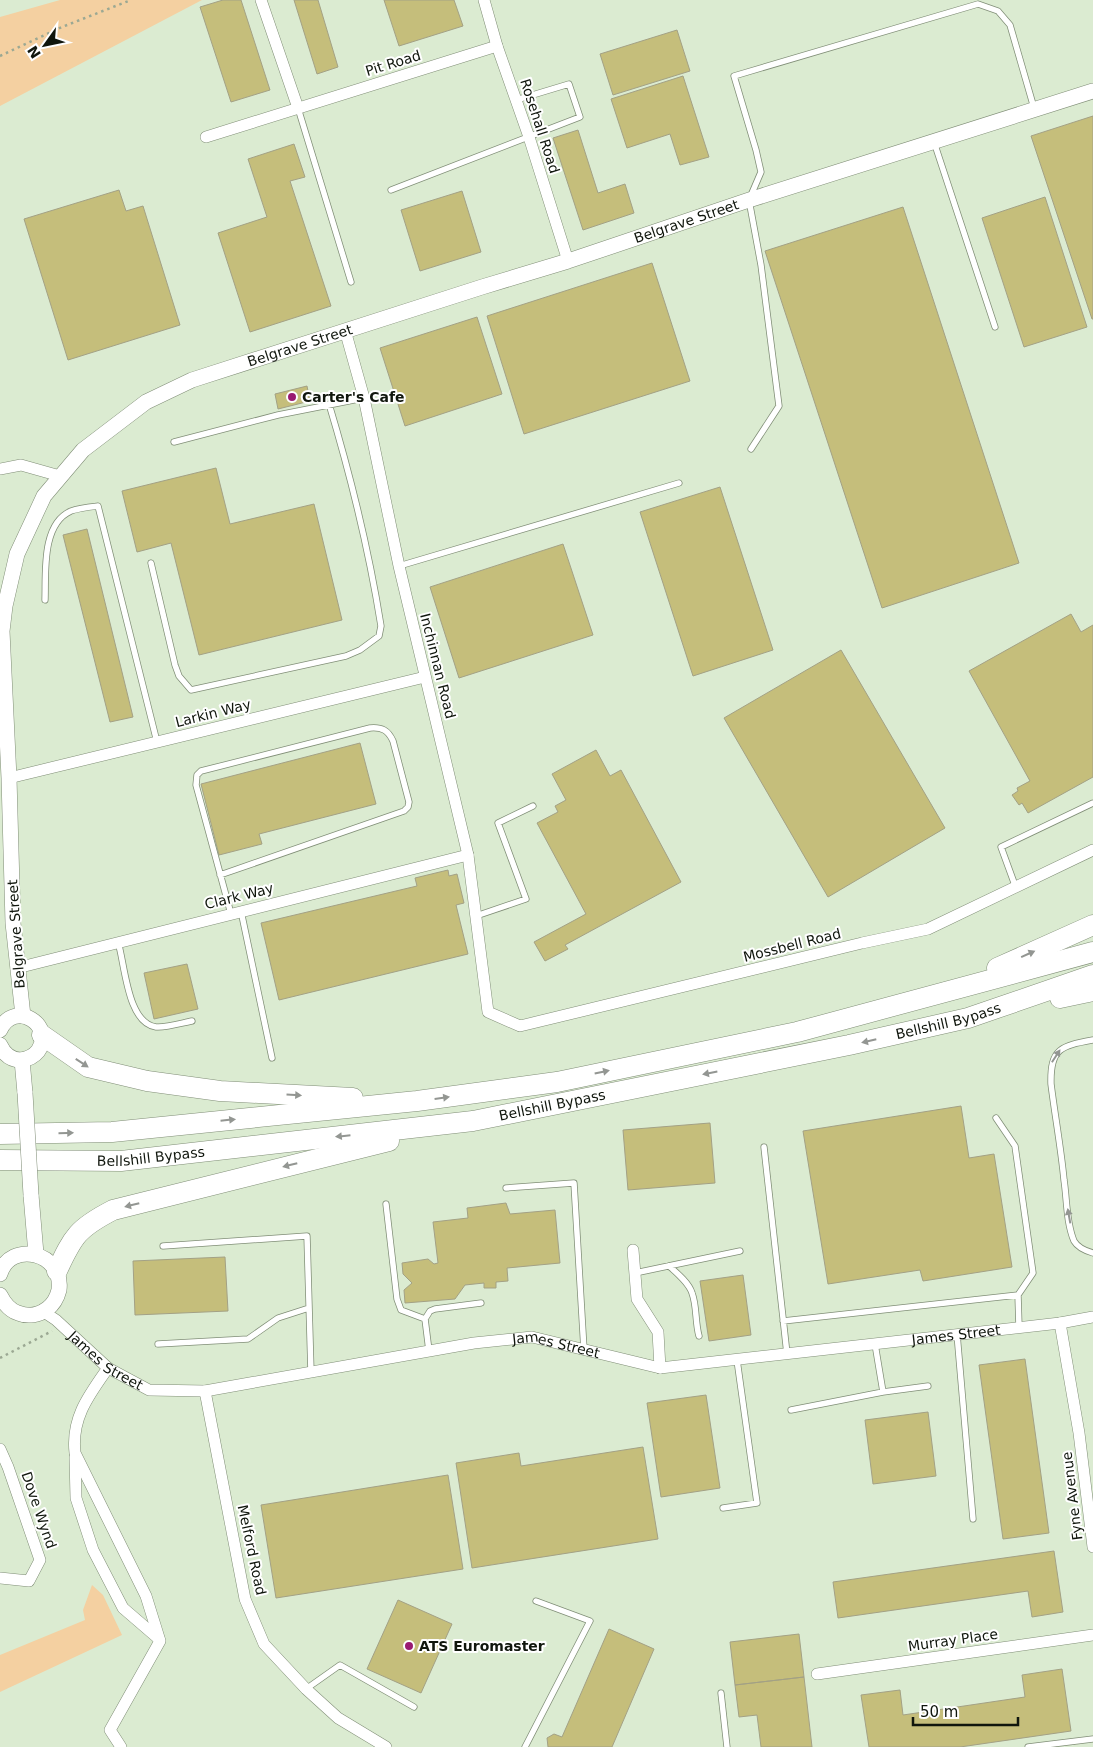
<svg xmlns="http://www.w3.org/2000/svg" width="1093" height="1747" font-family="'DejaVu Sans',sans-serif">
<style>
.green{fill:#f4d0a1}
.building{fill:#c5be7b;stroke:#a3a185}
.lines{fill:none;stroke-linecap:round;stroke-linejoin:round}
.service-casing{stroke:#808e77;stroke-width:7}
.minor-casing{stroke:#808e77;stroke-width:12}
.tertiary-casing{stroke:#808e77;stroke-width:16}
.trunk-casing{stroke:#808e77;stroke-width:21}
.path{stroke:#9ba893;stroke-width:2.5;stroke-dasharray:2.5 4;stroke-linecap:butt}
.service{stroke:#fff;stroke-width:5.5}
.minor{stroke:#fff;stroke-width:11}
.tertiary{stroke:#fff;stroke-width:15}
.trunk{stroke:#fff;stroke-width:20}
.tertiary-bridge-casing{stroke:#808e77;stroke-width:16;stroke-linecap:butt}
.tertiary-bridge{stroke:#fff;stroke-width:15}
.oneway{fill:#939692}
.poi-dot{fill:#991a71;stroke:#fff;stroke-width:2}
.labels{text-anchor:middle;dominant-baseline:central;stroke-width:4;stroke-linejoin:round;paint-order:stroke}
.street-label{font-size:14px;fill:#10160d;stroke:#fff}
.poi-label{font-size:14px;font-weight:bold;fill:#10160d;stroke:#fff;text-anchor:start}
</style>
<rect width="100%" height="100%" fill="#dbebd1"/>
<path class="green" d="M 60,0 L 202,0 L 0,106 L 0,17 Z
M 92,1585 L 103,1595 L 122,1635 L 0,1692 L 0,1655 L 85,1620 L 83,1610 Z"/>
<path class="building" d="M 223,0 L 241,0 L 270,90 L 231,102 L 200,7 Z
M 294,0 L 318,0 L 338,67 L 317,74 Z
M 384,0 L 454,0 L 463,26 L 399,46 Z
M 677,30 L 690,71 L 613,95 L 600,54 Z
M 683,76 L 709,157 L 680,165 L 670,134 L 627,148 L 611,99 Z
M 1093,116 L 1093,319 L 1092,319 L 1031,136 Z
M 578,130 L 598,193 L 625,184 L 634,213 L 583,230 L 553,138 Z
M 294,144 L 305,177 L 290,181 L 331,306 L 250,332 L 218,233 L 267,217 L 248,159 Z
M 119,190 L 126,211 L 143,206 L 180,325 L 68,360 L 24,219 Z
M 462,191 L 481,252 L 420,271 L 401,210 Z
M 1045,197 L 1087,327 L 1024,347 L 982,218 Z
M 903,207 L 1019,563 L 882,608 L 765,251 Z
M 652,263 L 690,381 L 524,434 L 487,316 Z
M 477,317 L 502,394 L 405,426 L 380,348 Z
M 307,386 L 310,401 L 278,409 L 275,394 Z
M 216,468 L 230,524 L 314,504 L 342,620 L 199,655 L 171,543 L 137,552 L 122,491 Z
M 720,487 L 773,650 L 693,676 L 640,512 Z
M 87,529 L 133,717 L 110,722 L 63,535 Z
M 563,544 L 593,635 L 459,678 L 430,587 Z
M 1071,614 L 1081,632 L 1093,625 L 1093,777 L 1028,813 L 1022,803 L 1019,805 L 1012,795 L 1018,791 L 1017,788 L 1030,781 L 969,671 Z
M 841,650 L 945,828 L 828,897 L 724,718 Z
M 360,743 L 376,804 L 259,834 L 262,844 L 219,855 L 201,784 Z
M 596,750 L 610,776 L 621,770 L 681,882 L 565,945 L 568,949 L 545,961 L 534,942 L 586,914 L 537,823 L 558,812 L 555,806 L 566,800 L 552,774 Z
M 448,870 L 449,876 L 457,874 L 464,903 L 456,905 L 468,954 L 279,1000 L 261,923 L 417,886 L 415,878 Z
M 187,964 L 198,1009 L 154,1019 L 144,973 Z
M 961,1106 L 969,1158 L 994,1154 L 1012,1267 L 923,1281 L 920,1270 L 828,1284 L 803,1131 Z
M 710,1123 L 715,1183 L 628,1190 L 623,1130 Z
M 506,1203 L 510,1214 L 555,1210 L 560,1263 L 507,1268 L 508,1281 L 496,1282 L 496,1288 L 484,1288 L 484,1283 L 465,1285 L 455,1299 L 405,1303 L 404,1290 L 412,1283 L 403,1274 L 402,1263 L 428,1259 L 434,1264 L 438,1263 L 433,1222 L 468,1218 L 467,1208 Z
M 225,1257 L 228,1311 L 135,1315 L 133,1261 Z
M 743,1275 L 751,1335 L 709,1341 L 700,1281 Z
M 1025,1359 L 1049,1533 L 1003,1539 L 979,1365 Z
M 706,1395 L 720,1488 L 661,1497 L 647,1403 Z
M 928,1412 L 936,1476 L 873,1484 L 865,1420 Z
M 643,1447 L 658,1539 L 472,1568 L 456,1463 L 519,1453 L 521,1466 Z
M 448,1475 L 463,1569 L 276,1598 L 261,1505 Z
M 1054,1551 L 1063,1612 L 1032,1617 L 1028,1591 L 838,1618 L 833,1582 Z
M 398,1600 L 452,1624 L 421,1693 L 367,1669 Z
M 609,1629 L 654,1649 L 612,1747 L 548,1747 L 547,1738 L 554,1734 L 562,1737 Z
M 799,1634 L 804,1677 L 735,1685 L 730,1642 Z
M 1062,1669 L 1071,1731 L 960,1747 L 869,1747 L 861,1695 L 900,1690 L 903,1715 L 1025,1697 L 1022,1675 Z
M 804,1677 L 812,1747 L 761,1747 L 757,1715 L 739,1717 L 735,1685 Z"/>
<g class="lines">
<g class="service-casing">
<path id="service" d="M 298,108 L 351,282
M 934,142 L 995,327
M 391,190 L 580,117 L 569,84 L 516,100
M 174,442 L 278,415 L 364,398
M 751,449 L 779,406 L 761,265 L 749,200 L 761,172 L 756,150 L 734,76 L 978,4 L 998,11 L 1010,25 L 1034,108
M 151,563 L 175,665 L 179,676 L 191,690 L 346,656 L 360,650 L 379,636 L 381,626 C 369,551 351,477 329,404
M 399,566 L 679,483
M 45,600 C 46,574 41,524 71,511 C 79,508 89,507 98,506 L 157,742
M 220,875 L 404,811 L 408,807 L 409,802 L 393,741 C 388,730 382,727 370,728 L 201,771 L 197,775 L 196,785 L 231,914
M 1016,888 L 1001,847 L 1093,803
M 241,911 L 272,1058
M 476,916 L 526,899 L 498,823 L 533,806
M 118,942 C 125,964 127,1023 156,1027 C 165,1028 182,1023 192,1021
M 1093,1040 C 1061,1046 1050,1048 1051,1084 C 1055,1116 1061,1148 1064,1180 C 1067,1199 1066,1222 1074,1241 C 1078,1248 1086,1251 1093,1253
M 996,1118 L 1015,1146 L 1033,1273 L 1018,1295 L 1019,1327
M 764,1147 L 787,1354
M 506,1188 L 574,1183 L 584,1350
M 386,1204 L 397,1299 L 401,1310 L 425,1319
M 163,1246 L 307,1236 L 311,1372
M 669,1266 C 677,1273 689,1283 692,1293 C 697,1306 695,1322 699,1336
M 635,1273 L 740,1251
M 783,1321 L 1018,1295
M 957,1334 L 973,1519
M 158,1344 L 248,1339 L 278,1318 L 309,1308
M 429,1351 L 425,1319 L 430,1311 L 435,1309 L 481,1303
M 883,1392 L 928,1386
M 791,1410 L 883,1392 L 875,1344
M 723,1508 L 757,1503 L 737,1360
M 306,1689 L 340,1665 L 414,1707
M 721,1693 L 727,1747
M 525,1747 L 590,1621 L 536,1601
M 1028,1747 L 1093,1739"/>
</g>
<g class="minor-casing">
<g id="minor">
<path d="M 261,0 L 298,108"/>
<path d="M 484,0 L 497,46 L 529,137 L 568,261"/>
<path d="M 206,137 L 497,46"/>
<path d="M 345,330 L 364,398 L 399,566 L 468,855 L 488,1012 L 520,1026 L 862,943 L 928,929 L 1093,850"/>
<path d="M 0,469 L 21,465 L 60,476"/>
<path d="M 9,778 L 425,677"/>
<path d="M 17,968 L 468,855"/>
<path d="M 633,1250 L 637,1299 L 658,1332 L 660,1368"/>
<path id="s1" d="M 44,1312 L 56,1320 L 108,1368 L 149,1390 L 205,1391 L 474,1343 L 532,1337 L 660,1368 L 1060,1323 L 1093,1317"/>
<path d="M 1060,1323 L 1079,1433 L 1093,1547"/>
<path d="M 108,1368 C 89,1395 71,1418 75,1453 L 146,1596 L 160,1641 L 110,1730 L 121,1747"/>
<path d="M 205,1391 L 245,1599 L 264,1644 L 306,1689 L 338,1718 L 386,1747"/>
<path d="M 0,1449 L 8,1467 L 40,1560 L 29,1581 L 0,1578"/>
<path d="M 75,1457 L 76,1498 L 93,1550 L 123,1608 L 159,1639"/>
<path d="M 817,1674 L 1093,1635"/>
</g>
</g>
<g class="tertiary-casing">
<g id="tertiary">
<path id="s2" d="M 23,1016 L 13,923 L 9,778 L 2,631 L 5,606 L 17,554 L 44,496 L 83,450 L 146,402 L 192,380 L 482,287 L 568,261 L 749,200 L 1093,91"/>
<path d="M 0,1030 C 14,999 56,1025 38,1051 C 34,1056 28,1059 21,1060 C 11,1060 4,1054 0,1045"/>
<path d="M 22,1060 L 25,1093"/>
<path d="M 31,1195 L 36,1254"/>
<path d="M 0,1274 C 10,1240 64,1252 59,1290 C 57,1298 54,1304 47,1309 C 39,1315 28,1317 18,1313 C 9,1310 4,1303 0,1295"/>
</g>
</g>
<g class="trunk-casing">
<g id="trunk">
<path d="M 997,968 L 1093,925"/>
<path d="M 1060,998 L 1093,991"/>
<path d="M 42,1035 L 88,1067 L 147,1081 L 220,1091 L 353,1098"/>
<path d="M 0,1134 L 112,1132 L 417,1101 L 557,1082 L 797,1032 L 1093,952"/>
<path id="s3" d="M 0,1160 L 121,1161 L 473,1121 L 849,1045 L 968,1018 L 1093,975"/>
<path d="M 57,1271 C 73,1236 78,1228 113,1210 L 389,1141"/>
</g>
</g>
<path class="path" d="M 0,56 L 62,27 L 131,0
M 0,1358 L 52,1331"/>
<use href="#service" class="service"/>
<use href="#minor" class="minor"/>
<use href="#tertiary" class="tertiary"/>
<use href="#trunk" class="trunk"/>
<g class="tertiary-bridge-casing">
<path id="tertiary-bridge" d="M 25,1093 L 31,1195"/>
</g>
<use href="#tertiary-bridge" class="tertiary-bridge"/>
</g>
<defs><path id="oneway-solid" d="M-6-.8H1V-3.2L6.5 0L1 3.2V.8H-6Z" transform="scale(1.25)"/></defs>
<g class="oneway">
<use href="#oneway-solid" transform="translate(1028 954) rotate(-24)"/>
<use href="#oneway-solid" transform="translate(869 1041) rotate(167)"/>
<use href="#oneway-solid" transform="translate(1056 1056) rotate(-57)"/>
<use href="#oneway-solid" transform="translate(82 1063) rotate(33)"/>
<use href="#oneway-solid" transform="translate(602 1072) rotate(-12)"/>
<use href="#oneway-solid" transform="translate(710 1073) rotate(169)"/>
<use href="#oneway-solid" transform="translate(294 1095) rotate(3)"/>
<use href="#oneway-solid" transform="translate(442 1098) rotate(-8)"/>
<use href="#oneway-solid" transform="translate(228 1120) rotate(-6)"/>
<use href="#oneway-solid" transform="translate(66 1133) rotate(-1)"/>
<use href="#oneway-solid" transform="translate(343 1136) rotate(174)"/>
<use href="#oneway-solid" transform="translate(290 1165) rotate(166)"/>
<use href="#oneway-solid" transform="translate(132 1205) rotate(166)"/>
<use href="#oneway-solid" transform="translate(1069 1216) rotate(-100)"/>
</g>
<g class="poi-dot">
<circle cx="292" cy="397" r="5"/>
<circle cx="409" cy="1646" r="5"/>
</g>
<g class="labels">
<g class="street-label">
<text transform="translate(393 63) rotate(-17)">Pit Road</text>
<text transform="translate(540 126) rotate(72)">Rosehall Road</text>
<text stroke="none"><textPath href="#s2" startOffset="1238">Belgrave Street</textPath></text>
<text stroke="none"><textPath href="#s2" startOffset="832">Belgrave Street</textPath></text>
<text transform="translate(438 666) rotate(76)">Inchinnan Road</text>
<text transform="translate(213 713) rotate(-14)">Larkin Way</text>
<text transform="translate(239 896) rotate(-14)">Clark Way</text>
<text transform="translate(16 934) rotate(-94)">Belgrave Street</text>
<text transform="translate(792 945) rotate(-14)">Mossbell Road</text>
<text stroke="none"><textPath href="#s3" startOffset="961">Bellshill Bypass</textPath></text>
<text stroke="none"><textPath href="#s3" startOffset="556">Bellshill Bypass</textPath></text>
<text stroke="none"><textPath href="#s3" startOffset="151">Bellshill Bypass</textPath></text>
<text stroke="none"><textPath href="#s1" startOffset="949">James Street</textPath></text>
<text stroke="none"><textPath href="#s1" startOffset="544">James Street</textPath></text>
<text stroke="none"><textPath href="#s1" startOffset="79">James Street</textPath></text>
<text transform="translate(1072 1496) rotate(-97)">Fyne Avenue</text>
<text transform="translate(39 1510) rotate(71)">Dove Wynd</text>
<text transform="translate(252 1550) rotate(78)">Melford Road</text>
<text transform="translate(953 1640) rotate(-8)">Murray Place</text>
</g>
<g class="poi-label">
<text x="302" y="397">Carter's Cafe</text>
<text x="419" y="1646">ATS Euromaster</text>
</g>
</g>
<g transform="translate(45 45) rotate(237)" stroke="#ffffff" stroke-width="4" paint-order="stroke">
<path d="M0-4L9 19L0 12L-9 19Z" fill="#10160d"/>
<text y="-8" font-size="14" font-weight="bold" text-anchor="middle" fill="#10160d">N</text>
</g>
<path d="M913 1717v8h105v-8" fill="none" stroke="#10160d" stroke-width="2.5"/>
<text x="920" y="1717" font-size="15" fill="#10160d" stroke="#ffffff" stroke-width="4" paint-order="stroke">50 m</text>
</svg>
